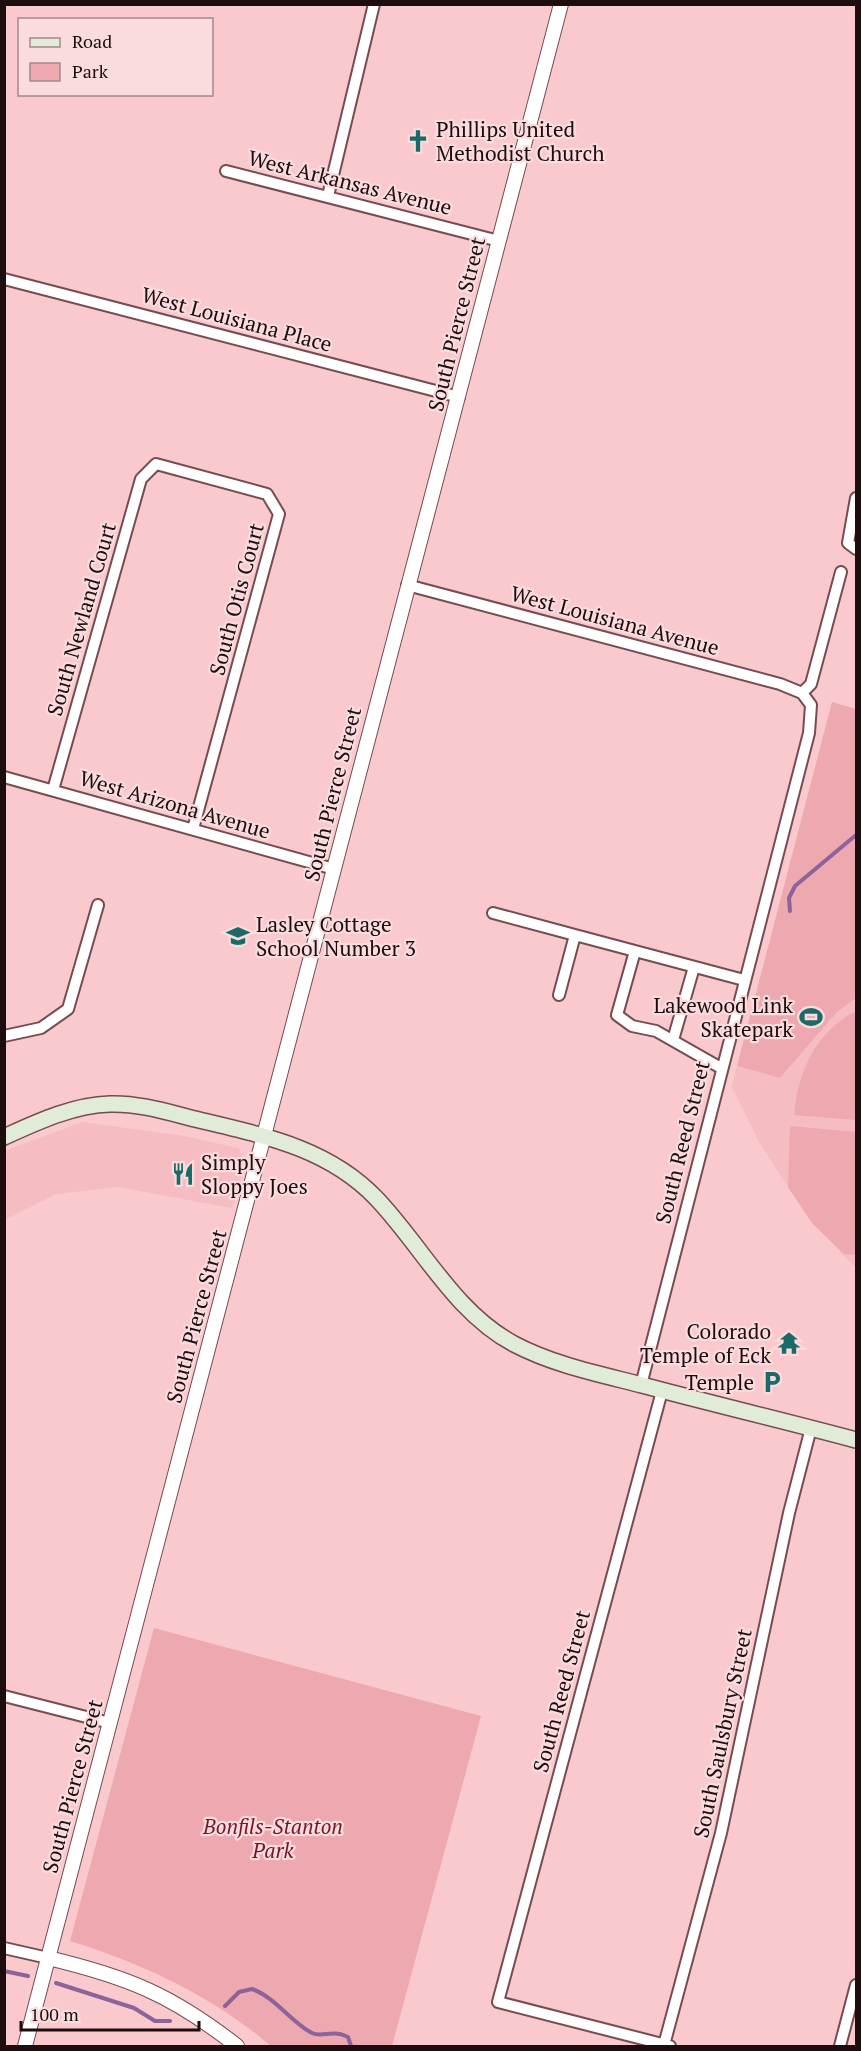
<svg xmlns="http://www.w3.org/2000/svg" width="861" height="2051" font-family="'PT Serif',serif">
<style>
.built{fill:#f5bcc2}
.green{fill:#eea8af}
.lines{fill:none;stroke-linecap:round;stroke-linejoin:round}
.stream{stroke:#8c649c;stroke-width:4}
.minor-casing{stroke:#754c51;stroke-width:14}
.tertiary-casing{stroke:#754c51;stroke-width:16}
.secondary-casing{stroke:#754c51;stroke-width:18}
.minor{stroke:#fff;stroke-width:10}
.tertiary{stroke:#fff;stroke-width:14}
.secondary{stroke:#e0ebd8;stroke-width:15}
.labels{text-anchor:middle;dominant-baseline:central;stroke-width:4.5;stroke-linejoin:round;paint-order:stroke}
.poi-label{font-size:21px;fill:#1d0d0f;stroke:#fadcde;text-anchor:start}
.street-label{font-size:21px;fill:#1d0d0f;stroke:#fadcde}
.park-label{font-size:21px;font-style:italic;fill:#71162c;stroke:#fadcde}
</style>
<rect width="100%" height="100%" fill="#f9c9cd"/>
<path class="built" d="M 856,998 L 856,1268 L 812,1223 L 760,1144 L 732,1087 L 737,1066 L 780,1078 L 836,1013 Z
M 82,1122 L 184,1136 L 238,1148 L 246,1163 L 232,1208 L 118,1187 L 56,1194 L 5,1220 L 5,1151 Z"/>
<path class="green" d="M 832,702 L 856,709 L 856,998 L 836,1013 L 780,1078 L 737,1066 Z
M 856,1011 L 856,1120 L 794,1115 C 798,1071 816,1032 856,1011 Z
M 790,1126 L 856,1132 L 856,1255 L 844,1254 L 812,1223 L 788,1187 Z
M 154,1628 L 481,1716 L 392,2046 L 271,2046 C 212,1996 144,1964 70,1941 Z"/>
<g class="lines">
<path class="stream" d="M 790,911 L 789,898 L 795,886 L 856,835
M 4,1971 L 28,1976
M 56,1983 L 134,2008 L 155,2021 L 170,2021
M 225,2006 L 239,1992 L 252,1989 C 275,1997 292,2023 312,2033 C 322,2038 332,2029 348,2037 L 351,2046"/>
<g class="minor-casing">
<path id="minor" d="M 226,171 L 499,241
M 328,196 L 374,4
M 4,279 L 459,397
M 856,498 L 848,543 L 856,549
M 407,585 L 780,684 L 802,693 L 811,705 L 809,733 L 641,1385
M 802,693 L 811,684 L 841,572
M 4,777 L 334,869
M 53,790 L 141,479 L 156,464 L 267,494 L 279,514 L 193,829
M 493,913 L 575,935
M 635,951 L 617,1015 L 632,1026 L 656,1031 L 721,1068
M 559,995 L 575,935 L 744,980
M 4,1036 L 41,1028 L 68,1009 L 98,905
M 673,1040 L 694,967
M 662,1391 L 498,2002 L 670,2046
M 4,1696 L 110,1723
M 4,1948 L 48,1958
M 664,2045 L 721,1833 L 789,1513 L 811,1428
M 840,2046 L 856,1985"/>
</g>
<g class="tertiary-casing">
<path id="tertiary" d="M 48,1958 C 128,1977 172,1995 237,2046
M 25,2046 L 561,4"/>
</g>
<g class="secondary-casing">
<path id="secondary" d="M 4,1137 C 37,1122 73,1105 110,1104 C 138,1103 167,1112 195,1119 C 261,1135 327,1147 376,1198 C 422,1246 454,1312 514,1344 C 554,1365 599,1374 642,1385 C 713,1404 785,1421 856,1440"/>
</g>
<use href="#minor" class="minor"/>
<use href="#tertiary" class="tertiary"/>
<use href="#secondary" class="secondary"/>
</g>
<defs>
<g id="church-bare" transform="scale(1.8)"><path d="M-1.2-6h2.4v3.5h3.3v2.4h-3.3V6h-2.4V-.1h-3.3v-2.4h3.3Z" fill="#1c6967" stroke="#fadcde" stroke-width="2.5" paint-order="stroke"/></g>
<g id="school-bare" transform="scale(1.8)"><path d="M0-5L7-2L0 1L-7-2ZM-4 1L0 2.5L4 1V4Q0 6-4 4Z" fill="#1c6967" stroke="#fadcde" stroke-width="2.5" paint-order="stroke"/></g>
<g id="stadium-bare" transform="scale(1.8)"><path d="M0-5a6.5 5 0 1 0 0 10a6.5 5 0 1 0 0-10ZM-3.5-1.8h7v3.6h-7Z" fill="#1c6967" stroke="#fadcde" stroke-width="2.5" paint-order="stroke"/></g>
<g id="restaurant-bare" transform="scale(1.8)"><path d="M-5-6h1v4h1v-4h1v4h1v-4h1v5L-1.5 .5V6h-2V.5L-5-1ZM5-6V6H3V1.5H1.5Q1.5-4 5-6Z" fill="#1c6967" stroke="#fadcde" stroke-width="2.5" paint-order="stroke"/></g>
<g id="temple-bare" transform="scale(1.8)"><path d="M0-6L5-2H3V0L6.5 2.5H4V6H1.5V3h-3V6H-4V2.5H-6.5L-3 0V-2H-5Z" fill="#1c6967" stroke="#fadcde" stroke-width="2.5" paint-order="stroke"/></g>
<g id="parking-bare" transform="scale(1.8)"><path d="M-3.5-5.5H1a3.5 3.5 0 0 1 0 7H-1V5.5H-3.5ZM-1-3.4V-.6H.8a1.4 1.4 0 0 0 0-2.8Z" fill="#1c6967" stroke="#fadcde" stroke-width="2.5" paint-order="stroke"/></g>
</defs>
<g fill-rule="evenodd">
<use href="#church-bare" x="418" y="141"/>
<use href="#school-bare" x="238" y="936"/>
<use href="#stadium-bare" x="811" y="1017"/>
<use href="#restaurant-bare" x="183" y="1174"/>
<use href="#temple-bare" x="789" y="1343"/>
<use href="#parking-bare" x="772" y="1382"/>
</g>
<g class="labels">
<g class="poi-label">
<text x="436" y="129">Phillips United<tspan x="436" dy="24">Methodist Church</tspan></text>
<text x="256" y="924">Lasley Cottage<tspan x="256" dy="24">School Number 3</tspan></text>
<text x="793" y="1005" text-anchor="end">Lakewood Link<tspan x="793" dy="24">Skatepark</tspan></text>
<text x="201" y="1162">Simply<tspan x="201" dy="24">Sloppy Joes</tspan></text>
<text x="771" y="1331" text-anchor="end">Colorado<tspan x="771" dy="24">Temple of Eck</tspan></text>
<text x="754" y="1382" text-anchor="end">Temple</text>
</g>
<g class="street-label">
<text transform="translate(350 182) rotate(14)">West Arkansas Avenue</text>
<text transform="translate(237 319) rotate(15)">West Louisiana Place</text>
<text transform="translate(456 324) rotate(-76)">South Pierce Street</text>
<text transform="translate(236 599) rotate(-75)">South Otis Court</text>
<text transform="translate(81 619) rotate(-74)">South Newland Court</text>
<text transform="translate(615 620) rotate(15)">West Louisiana Avenue</text>
<text transform="translate(332 794) rotate(-76)">South Pierce Street</text>
<text transform="translate(175 804) rotate(16)">West Arizona Avenue</text>
<text transform="translate(682 1142) rotate(-76)">South Reed Street</text>
<text transform="translate(196 1316) rotate(-75)">South Pierce Street</text>
<text transform="translate(561 1691) rotate(-75)">South Reed Street</text>
<text transform="translate(722 1733) rotate(-78)">South Saulsbury Street</text>
<text transform="translate(72 1786) rotate(-75)">South Pierce Street</text>
</g>
<g class="park-label">
<text x="273" y="1826">Bonfils-Stanton<tspan x="273" dy="24">Park</tspan></text>
</g>
</g>
<rect width="861" height="2051" fill="none" stroke="#1d0d0f" stroke-width="12"/>
<rect x="18" y="18" width="195" height="78" fill="#fadcde" stroke="#a2898b" stroke-width="1.5"/>
<rect x="30" y="38" width="30" height="9" fill="#e0ebd8" stroke="#a2898b" stroke-width="1.5"/>
<text x="72" y="48" font-size="18" fill="#1d0d0f">Road</text>
<rect x="30" y="63" width="30" height="18" fill="#eea8af" stroke="#a2898b" stroke-width="1.5"/>
<text x="72" y="78" font-size="18" fill="#1d0d0f">Park</text>
<path d="M21 2021v9h178v-9" fill="none" stroke="#1d0d0f" stroke-width="3"/>
<text x="30" y="2021" font-size="18" fill="#1d0d0f" stroke="#fadcde" stroke-width="4.5" paint-order="stroke">100 m</text>
</svg>
